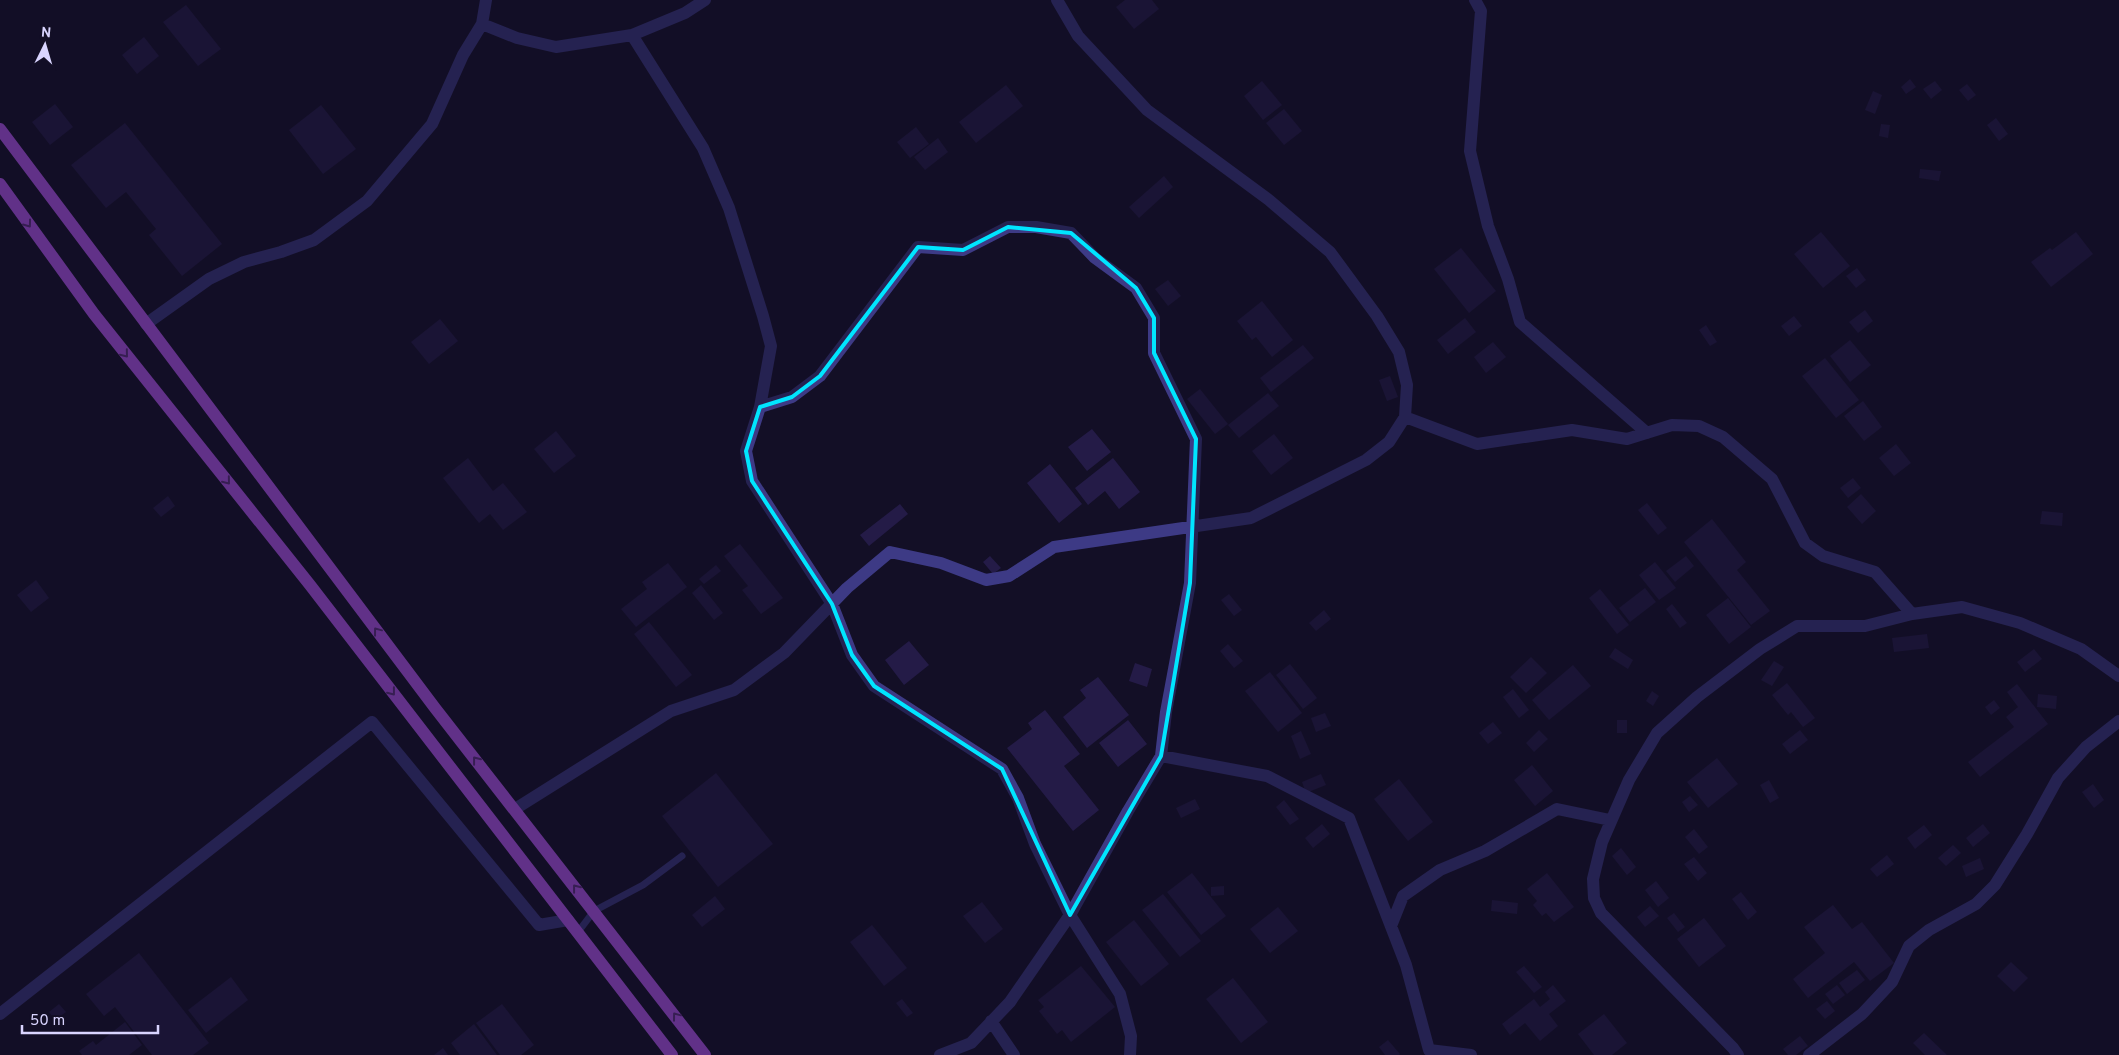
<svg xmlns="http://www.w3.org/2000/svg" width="2119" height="1055" font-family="Overpass,sans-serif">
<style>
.building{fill:#241b47}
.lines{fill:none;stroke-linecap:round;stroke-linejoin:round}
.service{stroke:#3d3a85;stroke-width:7}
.minor{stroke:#3d3a85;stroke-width:12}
.primary{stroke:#c25bff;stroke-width:12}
.oneway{stroke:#623188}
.marked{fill:none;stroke:#00e5ff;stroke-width:4;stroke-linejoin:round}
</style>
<rect width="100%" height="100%" fill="#130f26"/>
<path class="building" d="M 1125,0 L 1152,0 L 1159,9 L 1134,29 L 1116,7 Z
M 186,5 L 221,49 L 198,66 L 163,22 Z
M 144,37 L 159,56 L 137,74 L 122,55 Z
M 1910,79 L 1916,87 L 1906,94 L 1901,87 Z
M 1262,81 L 1282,105 L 1263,120 L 1244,96 Z
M 1935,81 L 1942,90 L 1931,99 L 1923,89 Z
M 1967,84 L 1976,95 L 1968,101 L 1959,90 Z
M 1006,85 L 1023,106 L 976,143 L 959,122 Z
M 1873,91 L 1882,95 L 1875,114 L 1865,110 Z
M 55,104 L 73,127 L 50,145 L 32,122 Z
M 321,105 L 356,149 L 323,174 L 289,130 Z
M 1284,109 L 1302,131 L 1284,145 L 1266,123 Z
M 1996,118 L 2008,134 L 1999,141 L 1987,125 Z
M 125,123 L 222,244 L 182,276 L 149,235 L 156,229 L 126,192 L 106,208 L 71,165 Z
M 1881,124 L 1890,125 L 1888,138 L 1879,136 Z
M 916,127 L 929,144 L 910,158 L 897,142 Z
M 938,138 L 948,152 L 925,170 L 914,157 Z
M 1920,169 L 1941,171 L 1939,181 L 1919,178 Z
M 1164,176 L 1173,187 L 1139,218 L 1129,207 Z
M 1821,232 L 1850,266 L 1823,288 L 1794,254 Z
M 2076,232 L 2093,254 L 2051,287 L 2031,262 L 2050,248 L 2052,250 Z
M 1461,248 L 1496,291 L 1469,313 L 1434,269 Z
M 1857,268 L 1866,280 L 1856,288 L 1846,276 Z
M 1168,280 L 1181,296 L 1168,306 L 1155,289 Z
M 1262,301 L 1293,340 L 1272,357 L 1256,337 L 1252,340 L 1237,321 Z
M 1865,310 L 1873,321 L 1858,333 L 1849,322 Z
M 1794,316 L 1802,326 L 1789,336 L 1781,326 Z
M 1465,318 L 1476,332 L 1448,354 L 1437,340 Z
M 440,319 L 458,341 L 429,364 L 411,342 Z
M 1706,325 L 1717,342 L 1710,346 L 1699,330 Z
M 1850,340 L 1871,365 L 1850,382 L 1830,356 Z
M 1493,342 L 1506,357 L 1486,373 L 1474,357 Z
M 1303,345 L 1314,358 L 1271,392 L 1260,378 Z
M 1825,358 L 1859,400 L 1836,418 L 1802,376 Z
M 1390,376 L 1398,397 L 1387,401 L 1379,380 Z
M 1200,389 L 1228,424 L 1215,434 L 1187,399 Z
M 1268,393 L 1279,406 L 1239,438 L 1228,425 Z
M 1863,401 L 1882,427 L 1864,441 L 1844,416 Z
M 1092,429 L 1111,452 L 1087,471 L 1068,447 Z
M 556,431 L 576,456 L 554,473 L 534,449 Z
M 1274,434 L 1293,458 L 1271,475 L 1252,451 Z
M 1896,444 L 1911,463 L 1894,476 L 1879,458 Z
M 468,458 L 493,491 L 503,483 L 527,512 L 503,530 L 490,514 L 479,523 L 443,478 Z
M 1113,458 L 1140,492 L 1119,509 L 1105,491 L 1088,505 L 1075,488 Z
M 1050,464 L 1082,504 L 1059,523 L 1027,483 Z
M 1853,478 L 1861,488 L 1848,498 L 1840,488 Z
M 1861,494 L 1876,511 L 1862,524 L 1847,507 Z
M 168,496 L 175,506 L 161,517 L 153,508 Z
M 1647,503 L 1667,528 L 1658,535 L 1638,510 Z
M 900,504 L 908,514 L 869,546 L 860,535 Z
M 2042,511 L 2063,513 L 2062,526 L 2040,524 Z
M 1712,519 L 1746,562 L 1737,570 L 1770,611 L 1751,625 L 1684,542 Z
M 740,544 L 783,598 L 761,614 L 742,590 L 748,586 L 724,556 Z
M 990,556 L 1001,568 L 993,574 L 983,562 Z
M 1686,556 L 1694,566 L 1675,582 L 1666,571 Z
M 1655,562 L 1676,588 L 1659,600 L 1639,575 Z
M 668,563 L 687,587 L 636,627 L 621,609 L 647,589 L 642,582 Z
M 716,565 L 721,571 L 704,584 L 699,579 Z
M 36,580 L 49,598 L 31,612 L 17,595 Z
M 701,585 L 723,613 L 714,620 L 692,593 Z
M 1645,588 L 1656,602 L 1630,622 L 1619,608 Z
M 1600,589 L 1629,625 L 1617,634 L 1589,598 Z
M 1229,594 L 1242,610 L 1234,616 L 1221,600 Z
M 1728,598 L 1751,627 L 1729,644 L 1706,615 Z
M 1672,604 L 1687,623 L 1680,628 L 1666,609 Z
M 1324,610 L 1331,619 L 1316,631 L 1309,623 Z
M 649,622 L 692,675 L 676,687 L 634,634 Z
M 1927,634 L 1929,648 L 1894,652 L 1892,638 Z
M 909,641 L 929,665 L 904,685 L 885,660 Z
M 1228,644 L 1243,661 L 1234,668 L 1220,651 Z
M 1615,648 L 1633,660 L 1628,669 L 1609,657 Z
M 2034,649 L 2042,659 L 2025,672 L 2017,662 Z
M 1531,657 L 1547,673 L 1526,693 L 1510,677 Z
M 1774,661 L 1784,667 L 1772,686 L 1761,680 Z
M 1135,663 L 1152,669 L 1147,687 L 1129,681 Z
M 1290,664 L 1317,698 L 1303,709 L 1276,675 Z
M 1573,665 L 1591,686 L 1549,720 L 1532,700 Z
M 1270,672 L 1302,713 L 1278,732 L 1245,691 Z
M 1098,677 L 1129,715 L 1087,748 L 1063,717 L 1086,698 L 1080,690 Z
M 1787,683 L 1815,718 L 1803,727 L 1791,712 L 1788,715 L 1772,695 Z
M 2017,684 L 2048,724 L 1980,777 L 1968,762 L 2014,727 L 2006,717 L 2018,707 L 2007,692 Z
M 1513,689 L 1529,710 L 1519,718 L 1503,697 Z
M 1652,691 L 1659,696 L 1653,706 L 1646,701 Z
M 2038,694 L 2057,696 L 2056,709 L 2037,707 Z
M 1994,700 L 2000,708 L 1991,715 L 1985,707 Z
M 1045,710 L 1080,754 L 1064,766 L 1099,810 L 1073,831 L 1007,748 L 1032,729 L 1028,723 Z
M 1325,713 L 1331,726 L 1316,732 L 1311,718 Z
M 1128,720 L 1147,744 L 1118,767 L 1099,743 Z
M 1617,720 L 1627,720 L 1627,733 L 1617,733 Z
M 1493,722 L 1502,733 L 1488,744 L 1479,733 Z
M 1539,730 L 1548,739 L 1534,752 L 1526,743 Z
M 1800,730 L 1808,740 L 1790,754 L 1782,744 Z
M 1301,731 L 1311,754 L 1300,759 L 1291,736 Z
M 1717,758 L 1738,784 L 1708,808 L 1687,782 Z
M 1532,765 L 1553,791 L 1535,806 L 1514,780 Z
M 716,773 L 773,844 L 718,887 L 662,816 Z
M 1321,774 L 1326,785 L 1306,793 L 1302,782 Z
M 1399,779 L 1433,822 L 1408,841 L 1374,799 Z
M 1769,780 L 1779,798 L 1770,803 L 1760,785 Z
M 2093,784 L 2104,800 L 2094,808 L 2082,792 Z
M 1690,796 L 1698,805 L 1689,812 L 1682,802 Z
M 1195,799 L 1200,809 L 1181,818 L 1176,808 Z
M 1284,800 L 1299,819 L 1290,825 L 1276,807 Z
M 1322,824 L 1330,834 L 1313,848 L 1305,838 Z
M 1983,824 L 1990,833 L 1973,847 L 1966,838 Z
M 1924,825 L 1932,835 L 1915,849 L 1907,838 Z
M 1694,829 L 1708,847 L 1699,854 L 1685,837 Z
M 1953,845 L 1961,853 L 1946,866 L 1938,858 Z
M 1621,848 L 1636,867 L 1627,875 L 1612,856 Z
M 1887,855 L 1894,864 L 1877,877 L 1870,869 Z
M 1694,857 L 1707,873 L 1698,881 L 1684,864 Z
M 1980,858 L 1984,869 L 1966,877 L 1962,866 Z
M 1192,873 L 1226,916 L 1201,935 L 1167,892 Z
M 1547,873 L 1574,907 L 1554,922 L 1546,913 L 1542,916 L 1533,905 L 1537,901 L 1527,889 Z
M 1656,881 L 1669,898 L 1658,907 L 1645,890 Z
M 1224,886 L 1224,895 L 1211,896 L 1211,887 Z
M 1741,892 L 1757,912 L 1748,920 L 1732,899 Z
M 1163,894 L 1201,941 L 1180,957 L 1142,910 Z
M 715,896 L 725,909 L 702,927 L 692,915 Z
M 1492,900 L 1518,903 L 1517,914 L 1491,911 Z
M 982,902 L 1003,929 L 985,943 L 963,916 Z
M 1833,905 L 1852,929 L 1862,922 L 1894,963 L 1870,981 L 1854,962 L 1808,998 L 1793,979 L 1825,953 L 1804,927 Z
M 1650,906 L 1659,916 L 1645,927 L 1637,917 Z
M 1278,907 L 1298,931 L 1270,953 L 1250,929 Z
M 1674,913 L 1685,927 L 1678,932 L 1667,918 Z
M 1704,918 L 1726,946 L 1699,967 L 1677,939 Z
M 1134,920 L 1169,964 L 1141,986 L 1106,942 Z
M 872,925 L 907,968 L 884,986 L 850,942 Z
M 139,953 L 209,1043 L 193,1055 L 152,1055 L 115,1007 L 104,1016 L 86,994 Z
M 2011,962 L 2028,978 L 2014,992 L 1997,976 Z
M 1081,966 L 1115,1007 L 1071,1042 L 1062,1030 L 1057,1034 L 1039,1011 L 1044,1007 L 1038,1000 Z
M 1524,966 L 1542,987 L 1534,993 L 1516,972 Z
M 1857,970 L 1865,980 L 1847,994 L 1839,983 Z
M 231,977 L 248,1000 L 206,1033 L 188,1010 Z
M 1233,978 L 1268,1022 L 1241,1043 L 1206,999 Z
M 1553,985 L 1566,1001 L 1549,1014 L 1558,1026 L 1540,1041 L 1525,1023 L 1510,1035 L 1502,1024 L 1534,999 L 1540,1007 L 1550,999 L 1545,992 Z
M 1837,985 L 1845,995 L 1833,1004 L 1825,994 Z
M 902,999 L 913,1013 L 907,1017 L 896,1003 Z
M 1827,1001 L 1835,1011 L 1825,1019 L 1816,1009 Z
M 59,1004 L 66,1012 L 55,1020 L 49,1012 Z
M 502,1004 L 534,1045 L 521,1055 L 500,1055 L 476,1023 Z
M 1604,1014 L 1627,1043 L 1612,1055 L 1594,1055 L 1578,1034 Z
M 125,1022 L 142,1045 L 129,1055 L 82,1055 L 79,1051 L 93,1041 L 96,1045 Z
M 474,1024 L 497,1055 L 460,1055 L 451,1043 Z
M 1924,1033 L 1947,1055 L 1925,1055 L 1913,1043 Z
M 1800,1036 L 1808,1046 L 1796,1055 L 1788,1055 L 1783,1049 Z
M 1388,1040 L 1400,1054 L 1399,1055 L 1385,1055 L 1379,1047 Z
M 443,1048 L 448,1055 L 434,1055 Z"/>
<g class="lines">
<path class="service" d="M 578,932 L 594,911 L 643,885 L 682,856"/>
<path class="minor" d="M 1475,0 L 1481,11 L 1470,151 L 1488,226 L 1508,279 L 1520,322 L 1647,433
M 482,24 L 517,38 L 556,47 L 632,35 L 685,13 L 705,0
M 632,35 L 703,148 L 729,208 L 763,316 L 771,346 L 760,407 L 746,451 L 752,481 L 832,604 L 852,655 L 874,686 L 1002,769 L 1018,798 L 1035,844 L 1070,915 L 1120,994 L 1131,1036 L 1130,1055
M 146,324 L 209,279 L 244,262 L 281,252 L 314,240 L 367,201 L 432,124 L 463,55 L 482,24 L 486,0
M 760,407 L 792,397 L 820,376 L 918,247 L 963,250 L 1008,227 L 1036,227 L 1071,233 L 1095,258 L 1136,288 L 1154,318 L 1154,353 L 1196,439 L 1190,583 L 1166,712 L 1161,756 L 1128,811 L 1070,915 L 1010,1002 L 971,1043 L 940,1055
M 1405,417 L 1477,444 L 1572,430 L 1627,439 L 1672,425 L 1699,426 L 1723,437 L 1772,479 L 1805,543 L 1823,556 L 1875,572 L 1912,614
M 1161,756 L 1267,776 L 1349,818 L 1406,965 L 1429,1050 L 1471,1055
M 515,809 L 671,711 L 734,690 L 784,653 L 847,588 L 890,552 L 941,563 L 986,580 L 1009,576 L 1054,547 L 1251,518 L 1366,460 L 1389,442 L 1405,417 L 1407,385 L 1399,352 L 1377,316 L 1330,252 L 1269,200 L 1147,110 L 1078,36 L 1057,0
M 1391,926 L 1403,896 L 1440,870 L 1485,851 L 1557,809 L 1610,820
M 0,1014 L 372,722 L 539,925 L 568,920
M 991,1021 L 1014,1055
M 1738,1055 L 1733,1048 L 1601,913 L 1594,898 L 1593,879 L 1602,842 L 1629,780 L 1657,733 L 1697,697 L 1760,649 L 1797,626 L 1865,626 L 1912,614 L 1962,607 L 2020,623 L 2081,649 L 2119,676
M 1809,1055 L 1862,1014 L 1892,982 L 1909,946 L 1929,930 L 1976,904 L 1995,885 L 2027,834 L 2058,778 L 2086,747 L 2119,721"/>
<path class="primary" d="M 0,129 L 435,708 L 705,1055
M 0,184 L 94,314 L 310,585 L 672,1055"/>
</g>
<defs><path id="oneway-chevron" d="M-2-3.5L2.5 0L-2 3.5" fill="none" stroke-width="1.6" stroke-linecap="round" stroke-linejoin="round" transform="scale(1.25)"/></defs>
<g class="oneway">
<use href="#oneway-chevron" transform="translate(28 224) rotate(54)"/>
<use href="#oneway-chevron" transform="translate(125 354) rotate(51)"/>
<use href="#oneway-chevron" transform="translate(227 481) rotate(51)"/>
<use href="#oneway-chevron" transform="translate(377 631) rotate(-127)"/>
<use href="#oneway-chevron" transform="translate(392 692) rotate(52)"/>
<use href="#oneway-chevron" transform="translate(476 760) rotate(-128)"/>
<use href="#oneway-chevron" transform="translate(576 888) rotate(-128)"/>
<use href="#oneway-chevron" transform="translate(676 1016) rotate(-127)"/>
</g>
<path d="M0 0H2119V1055H0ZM 1008,227 L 1071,233 L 1136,288 L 1154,318 L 1154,353 L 1196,439 L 1190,583 L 1161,756 L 1070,915 L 1002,769 L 874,686 L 852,655 L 832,604 L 752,481 L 746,451 L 760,407 L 792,397 L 820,376 L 918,247 L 963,250 Z" fill="#130f26" fill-opacity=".55" fill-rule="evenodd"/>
<path class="marked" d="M 1008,227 L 1071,233 L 1136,288 L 1154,318 L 1154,353 L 1196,439 L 1190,583 L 1161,756 L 1070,915 L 1002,769 L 874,686 L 852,655 L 832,604 L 752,481 L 746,451 L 760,407 L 792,397 L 820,376 L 918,247 L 963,250 Z"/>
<g transform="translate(45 45) rotate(5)" stroke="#130f26" stroke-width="4" paint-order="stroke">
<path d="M0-4L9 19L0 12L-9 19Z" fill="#d9d4ff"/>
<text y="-8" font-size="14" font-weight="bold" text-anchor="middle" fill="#d9d4ff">N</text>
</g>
<path d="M22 1025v8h136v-8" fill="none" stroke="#d9d4ff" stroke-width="2.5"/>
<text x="30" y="1025" font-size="15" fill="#d9d4ff" stroke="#130f26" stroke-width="4" paint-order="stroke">50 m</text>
</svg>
